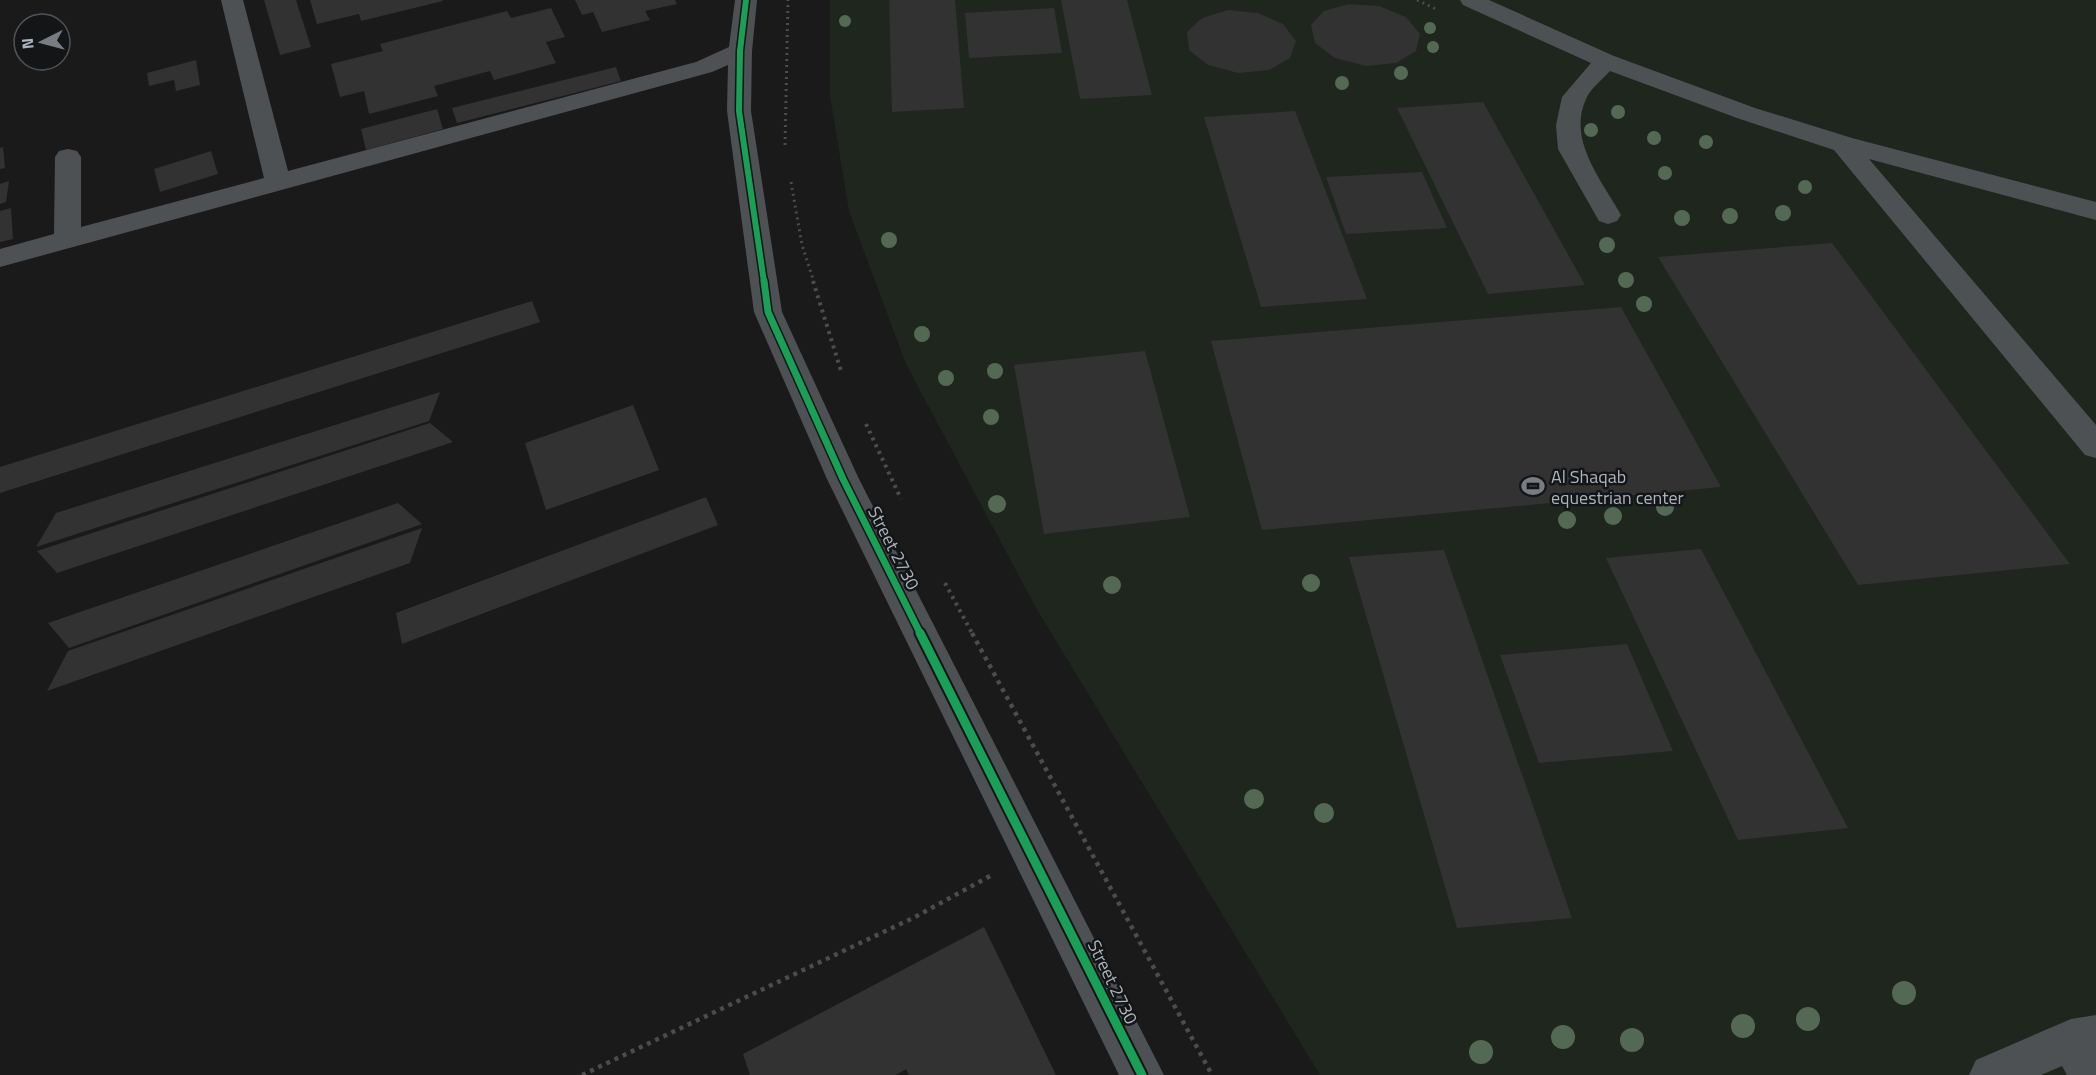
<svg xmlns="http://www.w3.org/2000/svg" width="2096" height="1075" font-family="'Titillium Web',sans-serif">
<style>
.green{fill:#1e261e}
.building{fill:#323233}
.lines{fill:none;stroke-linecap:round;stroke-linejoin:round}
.path-far2{stroke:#4a4c4e;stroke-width:3;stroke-dasharray:2 4;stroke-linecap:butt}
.path-far1{stroke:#4a4c4e;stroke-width:4;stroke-dasharray:3 4.5;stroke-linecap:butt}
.path{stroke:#4a4c4e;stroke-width:4.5;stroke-dasharray:4 5;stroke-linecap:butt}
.minor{fill:#4e5154;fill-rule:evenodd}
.cycleway-far2-casing{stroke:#141517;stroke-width:9}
.cycleway-far1-casing{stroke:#141517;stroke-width:10}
.cycleway-casing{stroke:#141517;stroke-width:13}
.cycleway-far2{stroke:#1a9f57;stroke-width:6}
.cycleway-far1{stroke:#1a9f57;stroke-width:7}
.cycleway{stroke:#1a9f57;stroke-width:9}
.tree{fill:#546953}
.labels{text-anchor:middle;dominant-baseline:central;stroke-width:5;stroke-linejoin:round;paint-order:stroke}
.poi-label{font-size:18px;fill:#abb3bc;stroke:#141517;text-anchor:start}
.street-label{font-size:18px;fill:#abb3bc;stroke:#141517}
</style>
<rect width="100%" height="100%" fill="#1a1a1b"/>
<path class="green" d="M 830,0 L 2096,0 L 2096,1075 L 1320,1075 L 1036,608 L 906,364 L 849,211 L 830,96 Z"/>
<path class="building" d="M 264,0 L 296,0 L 311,47 L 280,55 Z
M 310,0 L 442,0 L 443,1 L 361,21 L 359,14 L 317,24 Z
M 575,0 L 675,0 L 677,4 L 645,11 L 650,20 L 602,32 L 593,12 L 582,15 Z
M 889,0 L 955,0 L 964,108 L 892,112 Z
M 1061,0 L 1127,0 L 1152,95 L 1080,99 Z
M 1349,4 L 1379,6 L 1406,17 L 1420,34 L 1416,51 L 1396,63 L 1366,66 L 1335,58 L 1315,43 L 1311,25 L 1324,11 Z
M 551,8 L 565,37 L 546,42 L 556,63 L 494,80 L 490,71 L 434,86 L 438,96 L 369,114 L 364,91 L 340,97 L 331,64 L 383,51 L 380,44 L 507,11 L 511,18 Z
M 1054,8 L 1062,53 L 969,58 L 965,13 Z
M 1228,10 L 1258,13 L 1283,24 L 1296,41 L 1290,58 L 1269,70 L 1238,73 L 1208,65 L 1189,50 L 1187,32 L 1202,18 Z
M 196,60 L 200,85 L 176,91 L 174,80 L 149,86 L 147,73 Z
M 616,67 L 621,81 L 457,123 L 452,108 Z
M 1483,102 L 1585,285 L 1488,294 L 1397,108 Z
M 437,109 L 443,129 L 366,150 L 361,129 Z
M 1295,111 L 1367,299 L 1261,307 L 1204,117 Z
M 3,147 L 5,168 L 0,169 L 0,148 Z
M 211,151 L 218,174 L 160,192 L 154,169 Z
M 1422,172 L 1447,228 L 1346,234 L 1326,177 Z
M 9,181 L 6,202 L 0,204 L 0,184 Z
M 11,208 L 13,239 L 0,242 L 0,211 Z
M 1832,243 L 2070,564 L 1858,585 L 1658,257 Z
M 532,301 L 540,322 L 0,493 L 0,467 Z
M 1621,307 L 1721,487 L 1262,530 L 1211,341 Z
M 1145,351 L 1190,517 L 1044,534 L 1014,365 Z
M 440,392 L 429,421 L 36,547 L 56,513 Z
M 633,405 L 659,470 L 546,510 L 525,443 Z
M 430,423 L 453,442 L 57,573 L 37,551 Z
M 706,497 L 718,525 L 402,644 L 396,613 Z
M 398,503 L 422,524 L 69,648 L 48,623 Z
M 422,528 L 410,563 L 47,691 L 68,651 Z
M 1701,549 L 1848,828 L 1738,840 L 1606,558 Z
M 1444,550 L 1572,918 L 1457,928 L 1349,557 Z
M 1627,644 L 1673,751 L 1539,763 L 1500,655 Z
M 984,927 L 1056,1075 L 909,1075 L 906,1069 L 896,1075 L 750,1075 L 743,1054 Z"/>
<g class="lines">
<path class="path-far2" d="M 1417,0 L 1438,10
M 785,145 L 788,0
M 791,182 L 802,245 L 814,282"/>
<path class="path-far1" d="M 813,281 L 842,374
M 866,424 L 901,499
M 945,583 L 973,635"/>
<path class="path" d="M 972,633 L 1212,1075
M 582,1075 L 915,917 L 992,875"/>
<path class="minor" d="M 221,0 L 243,0 L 288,171 L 696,62 L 729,47 L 735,0 L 757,0 L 752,51 L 751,111 L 782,312 L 859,479 L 1164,1075 L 1119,1075 L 827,479 L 754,312 L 727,111 L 728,65 L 712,72 L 0,267 L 0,249 L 54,234 L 55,157 L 59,151 L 68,149 L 77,151 L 81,157 L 81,227 L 264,178 Z
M 1460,0 L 1489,0 L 1614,56 L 1755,108 L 1852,138 L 2096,202 L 2096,220 L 1869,159 L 2096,425 L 2096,458 L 2085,455 L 1834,150 L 1737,118 L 1610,71 C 1603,79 1590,89 1586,99 C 1567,140 1602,181 1621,215 L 1617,221 L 1608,224 L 1599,221 L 1558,149 L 1556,125 L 1562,97 L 1591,63 L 1463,5 Z
M 2096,1015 L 2096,1075 L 2067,1075 L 2062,1066 L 2041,1075 L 1969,1075 L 1976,1060 L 2071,1019 Z"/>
<g class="cycleway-far2-casing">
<path id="cycleway-far2" d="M 746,0 L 740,51 L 739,111 L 764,282"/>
</g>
<g class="cycleway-far1-casing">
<path id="cycleway-far1" d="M 764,281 L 768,312 L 843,479 L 921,635"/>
</g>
<g class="cycleway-casing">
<path id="cycleway" d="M 920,633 L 1142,1075"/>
</g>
<use href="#cycleway-far2" class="cycleway-far2"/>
<use href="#cycleway-far1" class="cycleway-far1"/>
<use href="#cycleway" class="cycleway"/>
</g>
<g class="tree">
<circle cx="845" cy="21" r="6"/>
<circle cx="1430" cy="28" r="6"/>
<circle cx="1433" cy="47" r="6"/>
<circle cx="1401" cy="73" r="7"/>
<circle cx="1342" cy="83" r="7"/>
<circle cx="1618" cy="112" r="7"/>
<circle cx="1591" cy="130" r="7"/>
<circle cx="1654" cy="138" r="7"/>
<circle cx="1706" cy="142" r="7"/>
<circle cx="1665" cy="173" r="7"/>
<circle cx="1805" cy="187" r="7"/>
<circle cx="1783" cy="213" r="8"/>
<circle cx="1730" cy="216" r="8"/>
<circle cx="1682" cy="218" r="8"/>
<circle cx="889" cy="240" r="8"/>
<circle cx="1607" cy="245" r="8"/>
<circle cx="1626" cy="280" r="8"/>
<circle cx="1644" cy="304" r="8"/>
<circle cx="922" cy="334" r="8"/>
<circle cx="995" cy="371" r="8"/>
<circle cx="946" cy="378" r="8"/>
<circle cx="991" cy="417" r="8"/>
<circle cx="997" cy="504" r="9"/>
<circle cx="1665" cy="507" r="9"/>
<circle cx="1613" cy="516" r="9"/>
<circle cx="1567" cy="520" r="9"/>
<circle cx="1311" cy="583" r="9"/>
<circle cx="1112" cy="585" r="9"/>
<circle cx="1254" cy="799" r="10"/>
<circle cx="1324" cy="813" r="10"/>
<circle cx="1904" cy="993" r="12"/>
<circle cx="1808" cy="1019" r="12"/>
<circle cx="1743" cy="1026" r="12"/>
<circle cx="1563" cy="1037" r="12"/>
<circle cx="1632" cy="1040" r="12"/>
<circle cx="1481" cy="1052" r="12"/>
</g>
<defs>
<g id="stadium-bare" transform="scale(1.8)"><path d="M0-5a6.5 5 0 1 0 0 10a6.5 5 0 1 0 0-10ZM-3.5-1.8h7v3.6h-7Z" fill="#787d84" stroke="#141517" stroke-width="2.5" paint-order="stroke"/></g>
</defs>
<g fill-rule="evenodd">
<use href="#stadium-bare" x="1533" y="486"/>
</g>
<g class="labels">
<g class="poi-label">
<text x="1551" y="476">Al Shaqab<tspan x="1551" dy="21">equestrian center</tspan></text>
</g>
<g class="street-label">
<text transform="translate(894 548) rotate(63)">Street 2730</text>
<text transform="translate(1113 982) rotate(64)">Street 2730</text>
</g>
</g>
<g transform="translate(42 42) rotate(264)"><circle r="28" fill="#141517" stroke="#505459" stroke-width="1.5"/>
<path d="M0-4.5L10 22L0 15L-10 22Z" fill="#787d84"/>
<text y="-9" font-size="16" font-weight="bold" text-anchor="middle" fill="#abb3bc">N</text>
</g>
</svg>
